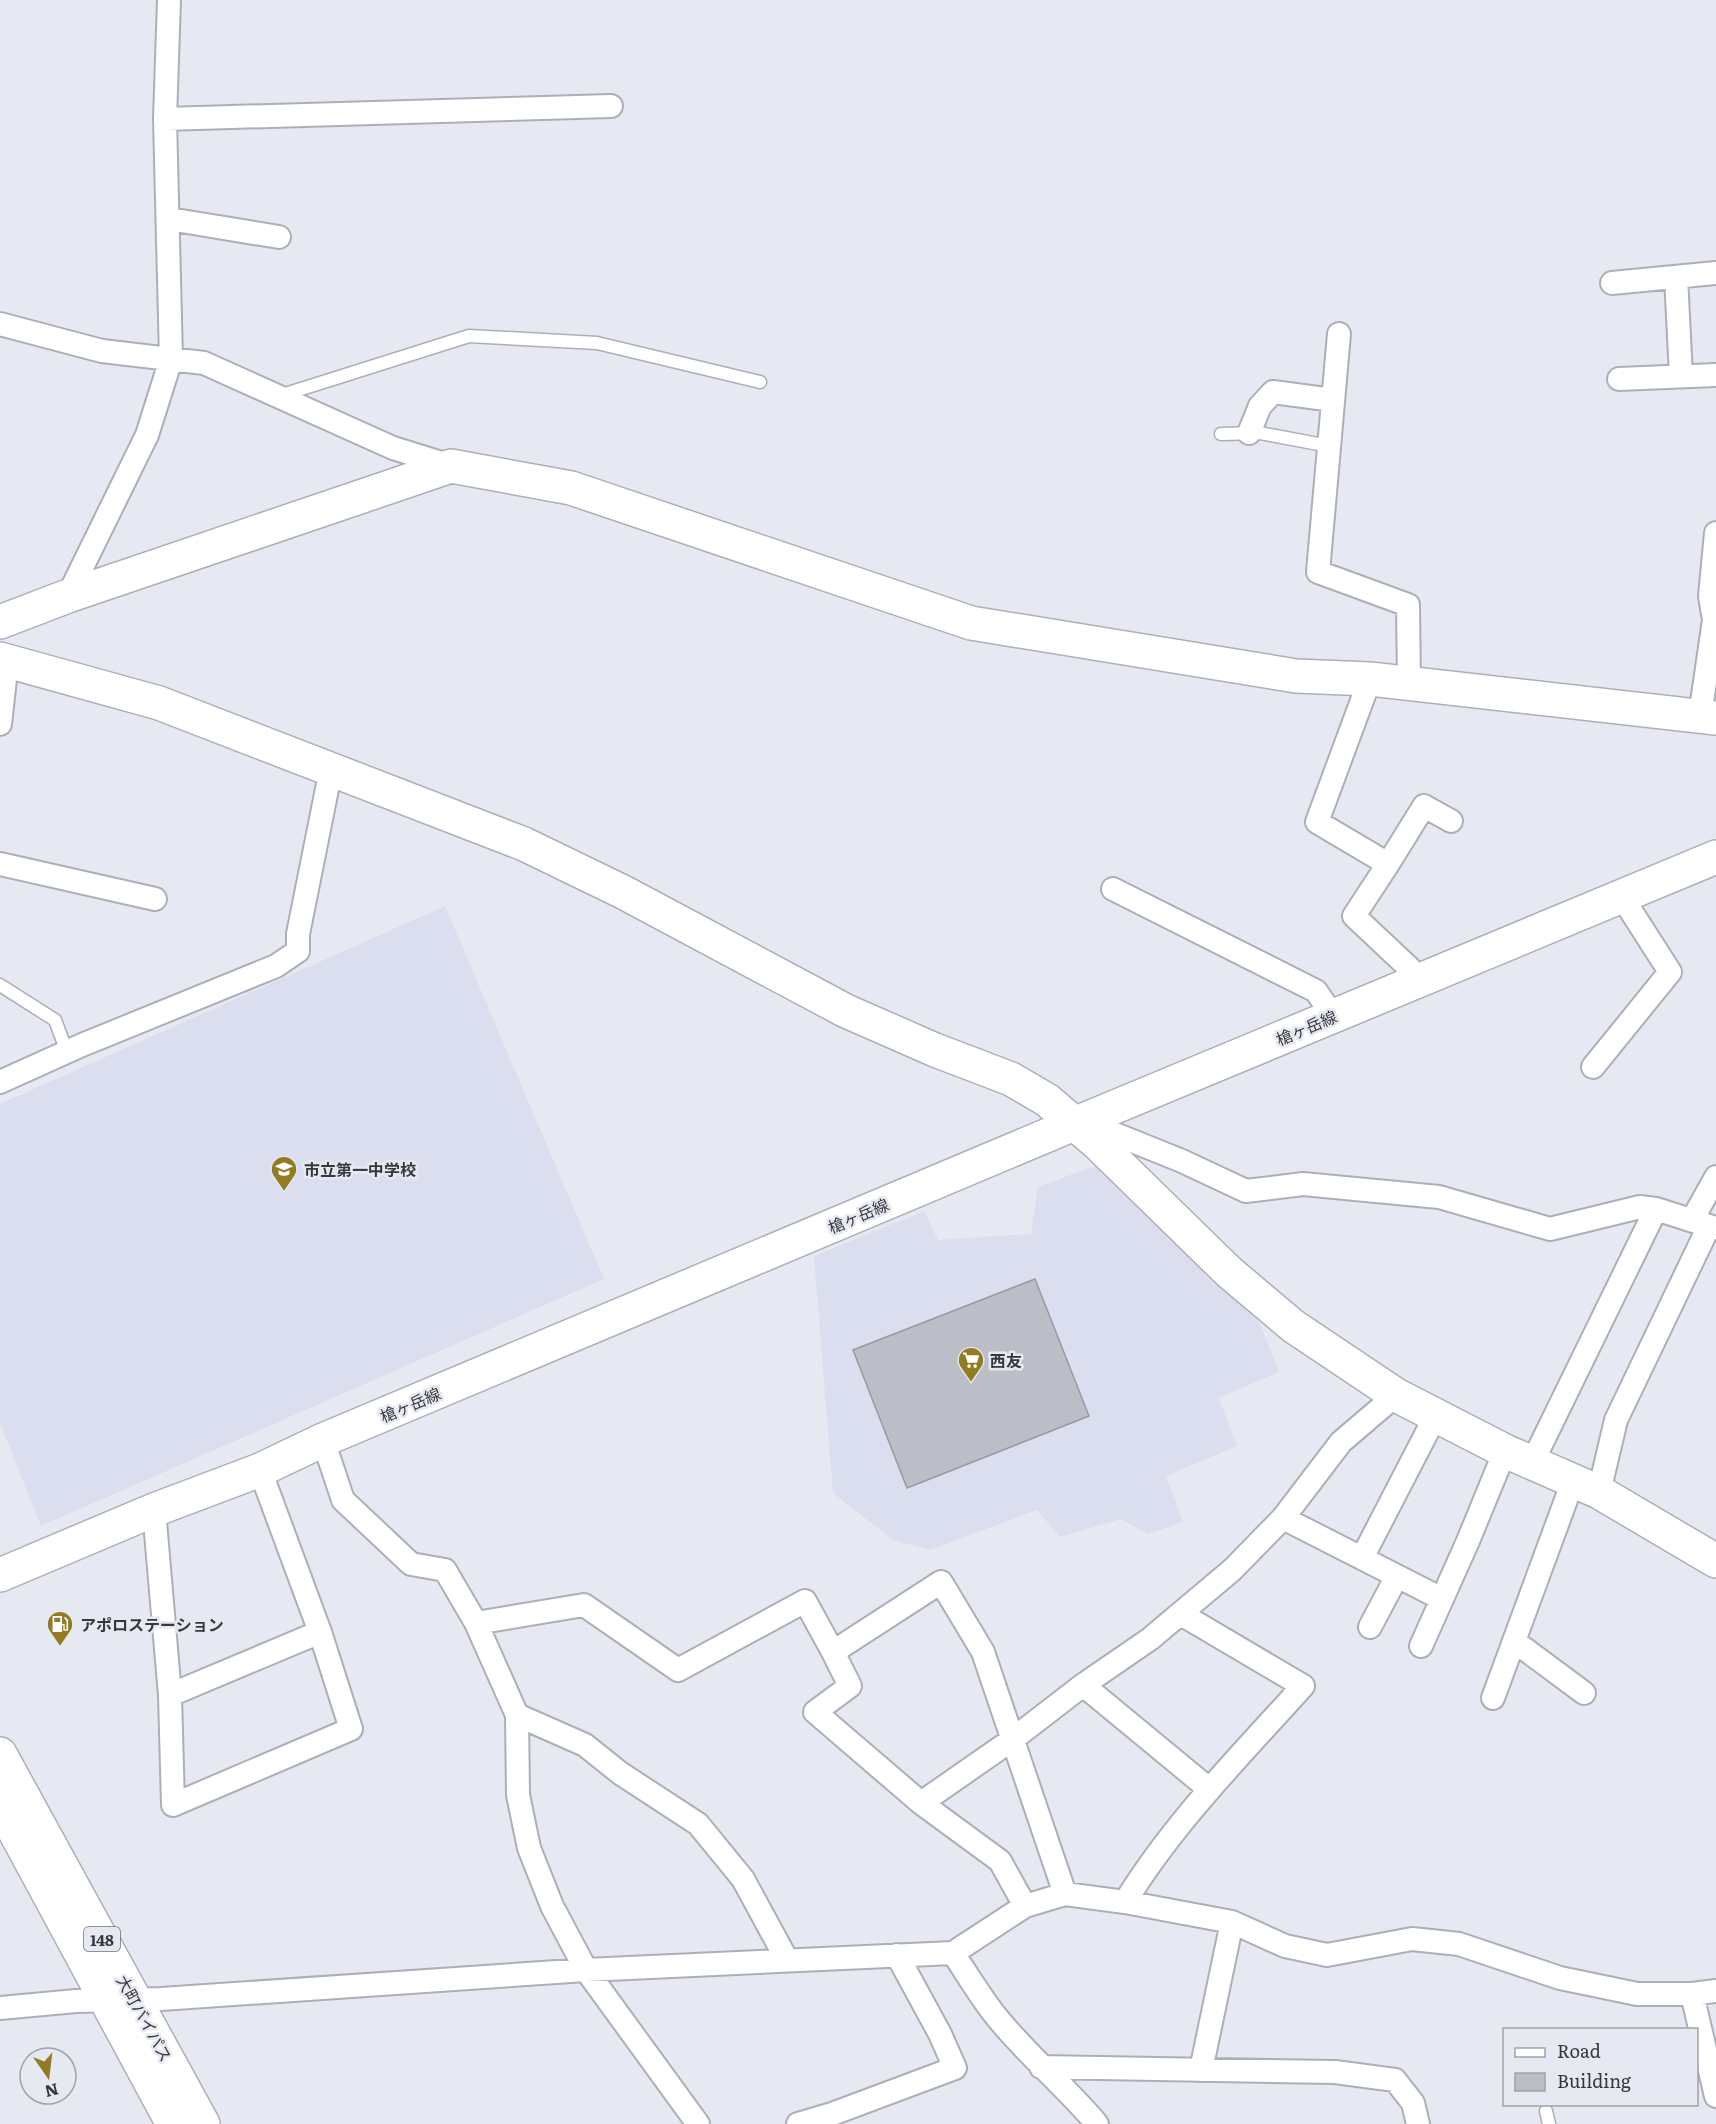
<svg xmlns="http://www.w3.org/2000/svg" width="1716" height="2124" font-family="Literata,'Noto Sans JP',serif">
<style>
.built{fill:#dadeee}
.building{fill:#bcbec7;stroke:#979aa2;stroke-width:1.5}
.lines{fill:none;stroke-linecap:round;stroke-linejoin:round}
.lane-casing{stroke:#adafb8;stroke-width:15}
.street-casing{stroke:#adafb8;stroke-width:26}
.secondary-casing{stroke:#adafb8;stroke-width:36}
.highway-casing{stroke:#adafb8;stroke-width:36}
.lane{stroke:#fff;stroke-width:12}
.street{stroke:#fff;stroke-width:22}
.secondary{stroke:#fff;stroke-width:33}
.highway{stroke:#fff;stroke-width:33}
.labels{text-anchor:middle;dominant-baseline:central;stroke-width:5;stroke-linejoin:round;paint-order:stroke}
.shield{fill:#e7e9f2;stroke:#6c6d73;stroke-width:1.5}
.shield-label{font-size:15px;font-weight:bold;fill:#38383c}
.street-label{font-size:16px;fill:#38383c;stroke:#e7e9f2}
.poi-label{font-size:16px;font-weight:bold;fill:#38383c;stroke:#e7e9f2;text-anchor:start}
</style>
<rect width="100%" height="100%" fill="#e7e9f2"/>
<path class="built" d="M 445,906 L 604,1279 L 41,1526 L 0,1423 L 0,1104 Z
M 1097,1165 L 1260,1324 L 1279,1372 L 1219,1398 L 1237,1446 L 1166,1476 L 1183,1522 L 1148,1534 L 1121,1519 L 1060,1537 L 1037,1510 L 930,1550 L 893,1540 L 833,1493 L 814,1256 L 924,1211 L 938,1240 L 1031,1234 L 1038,1187 Z"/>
<path class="building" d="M 1035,1279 L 1089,1416 L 907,1488 L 853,1350 Z"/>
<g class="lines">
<g class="lane-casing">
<path id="lane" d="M 279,396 L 469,336 L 597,343 L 760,382
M 1221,434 L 1260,433 L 1329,446
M 0,985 L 55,1020 L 67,1052
M 1546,2111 L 1549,2124"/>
</g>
<g class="street-casing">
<path id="street" d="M 165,119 L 611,106
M 169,219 L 279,237
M 1676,277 L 1681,376
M 1612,283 L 1716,273
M 0,324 L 102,351 L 204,363 L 393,448 L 451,466
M 1339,334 L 1318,572 L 1408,605 L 1409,683
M 1619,379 L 1716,375
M 1249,433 L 1260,406 L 1273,392 L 1333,400
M 68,596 L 147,435 L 171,359 L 165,119 L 169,0
M 1370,679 L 1317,822 L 1388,864 L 1354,916 L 1421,979
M 1700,716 L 1714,620 L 1710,596 L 1716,533
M 0,724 L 7,661
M 0,864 L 155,899
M 1388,864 L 1424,806 L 1451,821
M 1113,889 L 1316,991 L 1333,1016
M 1593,1067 L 1670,972 L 1622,897
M 0,1082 L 82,1045 L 276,966 L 298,951 L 298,934 L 331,769
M 1082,1126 L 1115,1134 L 1182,1161 L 1246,1191 L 1303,1184 L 1439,1197 L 1550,1229 L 1640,1207 L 1656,1209
M 1692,1220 L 1716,1177
M 323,1440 L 343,1500 L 411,1564 L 445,1570 L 476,1623 L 517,1715 L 518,1795 L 529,1848 L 552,1906 L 586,1970 L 698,2124
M 1532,1463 L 1656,1209 L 1709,1226
M 1599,1492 L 1616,1420 L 1709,1226 L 1716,1228
M 154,1510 L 170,1695 L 173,1805 L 351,1729 L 320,1632 L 260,1470
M 1283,1518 L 1442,1599
M 1362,1558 L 1436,1415
M 476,1623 L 584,1605 L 678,1670 L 805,1601 L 833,1652
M 1370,1627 L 1397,1576
M 1514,1641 L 1584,1693
M 1421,1646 L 1468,1541 L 1505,1451
M 1083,1685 L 1209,1789
M 170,1695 L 320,1632
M 1493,1698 L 1573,1481
M 517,1715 L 585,1745 L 620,1773 L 698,1824 L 743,1879 L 787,1960
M 921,1803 L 1013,1739 L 1083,1685 L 1150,1639 L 1232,1570 L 1283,1518 L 1341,1442 L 1396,1395
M 1125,1902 C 1174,1822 1241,1755 1303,1686 L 1181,1614
M 1025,1906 L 1000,1861 L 921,1803 L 815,1712 L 850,1686 L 833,1652 L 941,1582 L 983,1652 L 1065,1894
M 953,1953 C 967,1974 980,1996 995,2015 C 1026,2054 1065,2086 1097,2124
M 1692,1994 L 1716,2096
M 0,2008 L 76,2001 L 161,1999 L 586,1970 L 953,1953 L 1025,1906 L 1065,1894 L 1125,1902 L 1232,1922 L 1285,1946 L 1327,1955 L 1412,1939 L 1459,1944 L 1560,1978 L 1637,1994 L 1692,1994 L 1716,1991
M 1041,2067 L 1335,2072 L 1395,2080 L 1413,2103 L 1418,2124
M 1201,2070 L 1232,1922
M 798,2124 L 832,2114 L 955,2068 L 940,2034 L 897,1955"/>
</g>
<g class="secondary-casing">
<path id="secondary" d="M 0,622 L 68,596 L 451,466 L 571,488 L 971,623 L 1296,676 L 1370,679 L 1716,718
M 0,659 L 159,703 L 524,844 L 623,892 L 846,1011 L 935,1050 L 1011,1079 L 1047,1100 L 1097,1143 L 1229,1272 L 1293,1326 L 1396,1395 L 1505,1451 L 1599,1492 L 1716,1561
M 0,1575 L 154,1510 L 260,1470 L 323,1440 L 1074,1124 L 1716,857"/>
</g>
<g class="highway-casing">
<path id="highway" d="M 0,1754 L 203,2124
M 0,1804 L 173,2124"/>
</g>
<use href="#lane" class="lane"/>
<use href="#street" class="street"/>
<use href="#secondary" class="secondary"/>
<use href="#highway" class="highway"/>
</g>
<defs>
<g id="school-pin" transform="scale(1.35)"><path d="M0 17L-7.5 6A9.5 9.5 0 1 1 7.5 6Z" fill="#917c22" stroke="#e7e9f2"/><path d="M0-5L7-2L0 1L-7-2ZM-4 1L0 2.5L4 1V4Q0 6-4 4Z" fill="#fff"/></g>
<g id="supermarket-pin" transform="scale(1.35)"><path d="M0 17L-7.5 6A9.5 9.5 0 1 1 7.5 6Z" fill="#917c22" stroke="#e7e9f2"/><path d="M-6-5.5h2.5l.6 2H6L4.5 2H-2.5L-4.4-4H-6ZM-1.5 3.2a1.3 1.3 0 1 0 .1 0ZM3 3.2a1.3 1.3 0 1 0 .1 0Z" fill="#fff"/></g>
<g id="fuel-pin" transform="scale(1.35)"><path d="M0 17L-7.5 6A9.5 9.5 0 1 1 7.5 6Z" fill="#917c22" stroke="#e7e9f2"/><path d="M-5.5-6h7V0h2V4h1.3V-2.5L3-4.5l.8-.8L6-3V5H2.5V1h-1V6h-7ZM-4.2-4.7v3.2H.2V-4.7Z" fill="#fff"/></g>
</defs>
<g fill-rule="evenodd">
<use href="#school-pin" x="284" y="1169"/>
<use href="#supermarket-pin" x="971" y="1360"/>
<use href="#fuel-pin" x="60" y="1624"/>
</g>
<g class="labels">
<rect class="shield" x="84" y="1927" width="36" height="24" rx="4.5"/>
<g class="shield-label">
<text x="102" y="1939">148</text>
</g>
<g class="street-label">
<text transform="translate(1306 1027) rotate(-23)">槍ヶ岳線</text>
<text transform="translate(858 1215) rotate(-23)">槍ヶ岳線</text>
<text transform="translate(410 1404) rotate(-23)">槍ヶ岳線</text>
<text transform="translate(145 2018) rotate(61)">大町バイパス</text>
</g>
<g class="poi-label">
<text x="304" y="1169">市立第一中学校</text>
<text x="990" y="1360">西友</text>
<text x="80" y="1624">アポロステーション</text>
</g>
</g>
<rect x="1503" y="2028" width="195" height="78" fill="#e7e9f2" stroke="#a1a2a9" stroke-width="1.5"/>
<rect x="1515" y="2048" width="30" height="9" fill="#ffffff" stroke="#a1a2a9" stroke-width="1.5"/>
<text x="1557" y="2058" font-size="18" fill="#38383c">Road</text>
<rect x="1515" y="2073" width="30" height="18" fill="#bcbec7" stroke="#a1a2a9" stroke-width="1.5"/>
<text x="1557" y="2088" font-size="18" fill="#38383c">Building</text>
<g transform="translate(48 2076) rotate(166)"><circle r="28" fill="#e7e9f2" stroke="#a1a2a9" stroke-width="1.5"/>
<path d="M0-4.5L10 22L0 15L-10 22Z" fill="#917c22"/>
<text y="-9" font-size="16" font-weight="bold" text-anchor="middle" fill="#38383c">N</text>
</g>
</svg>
